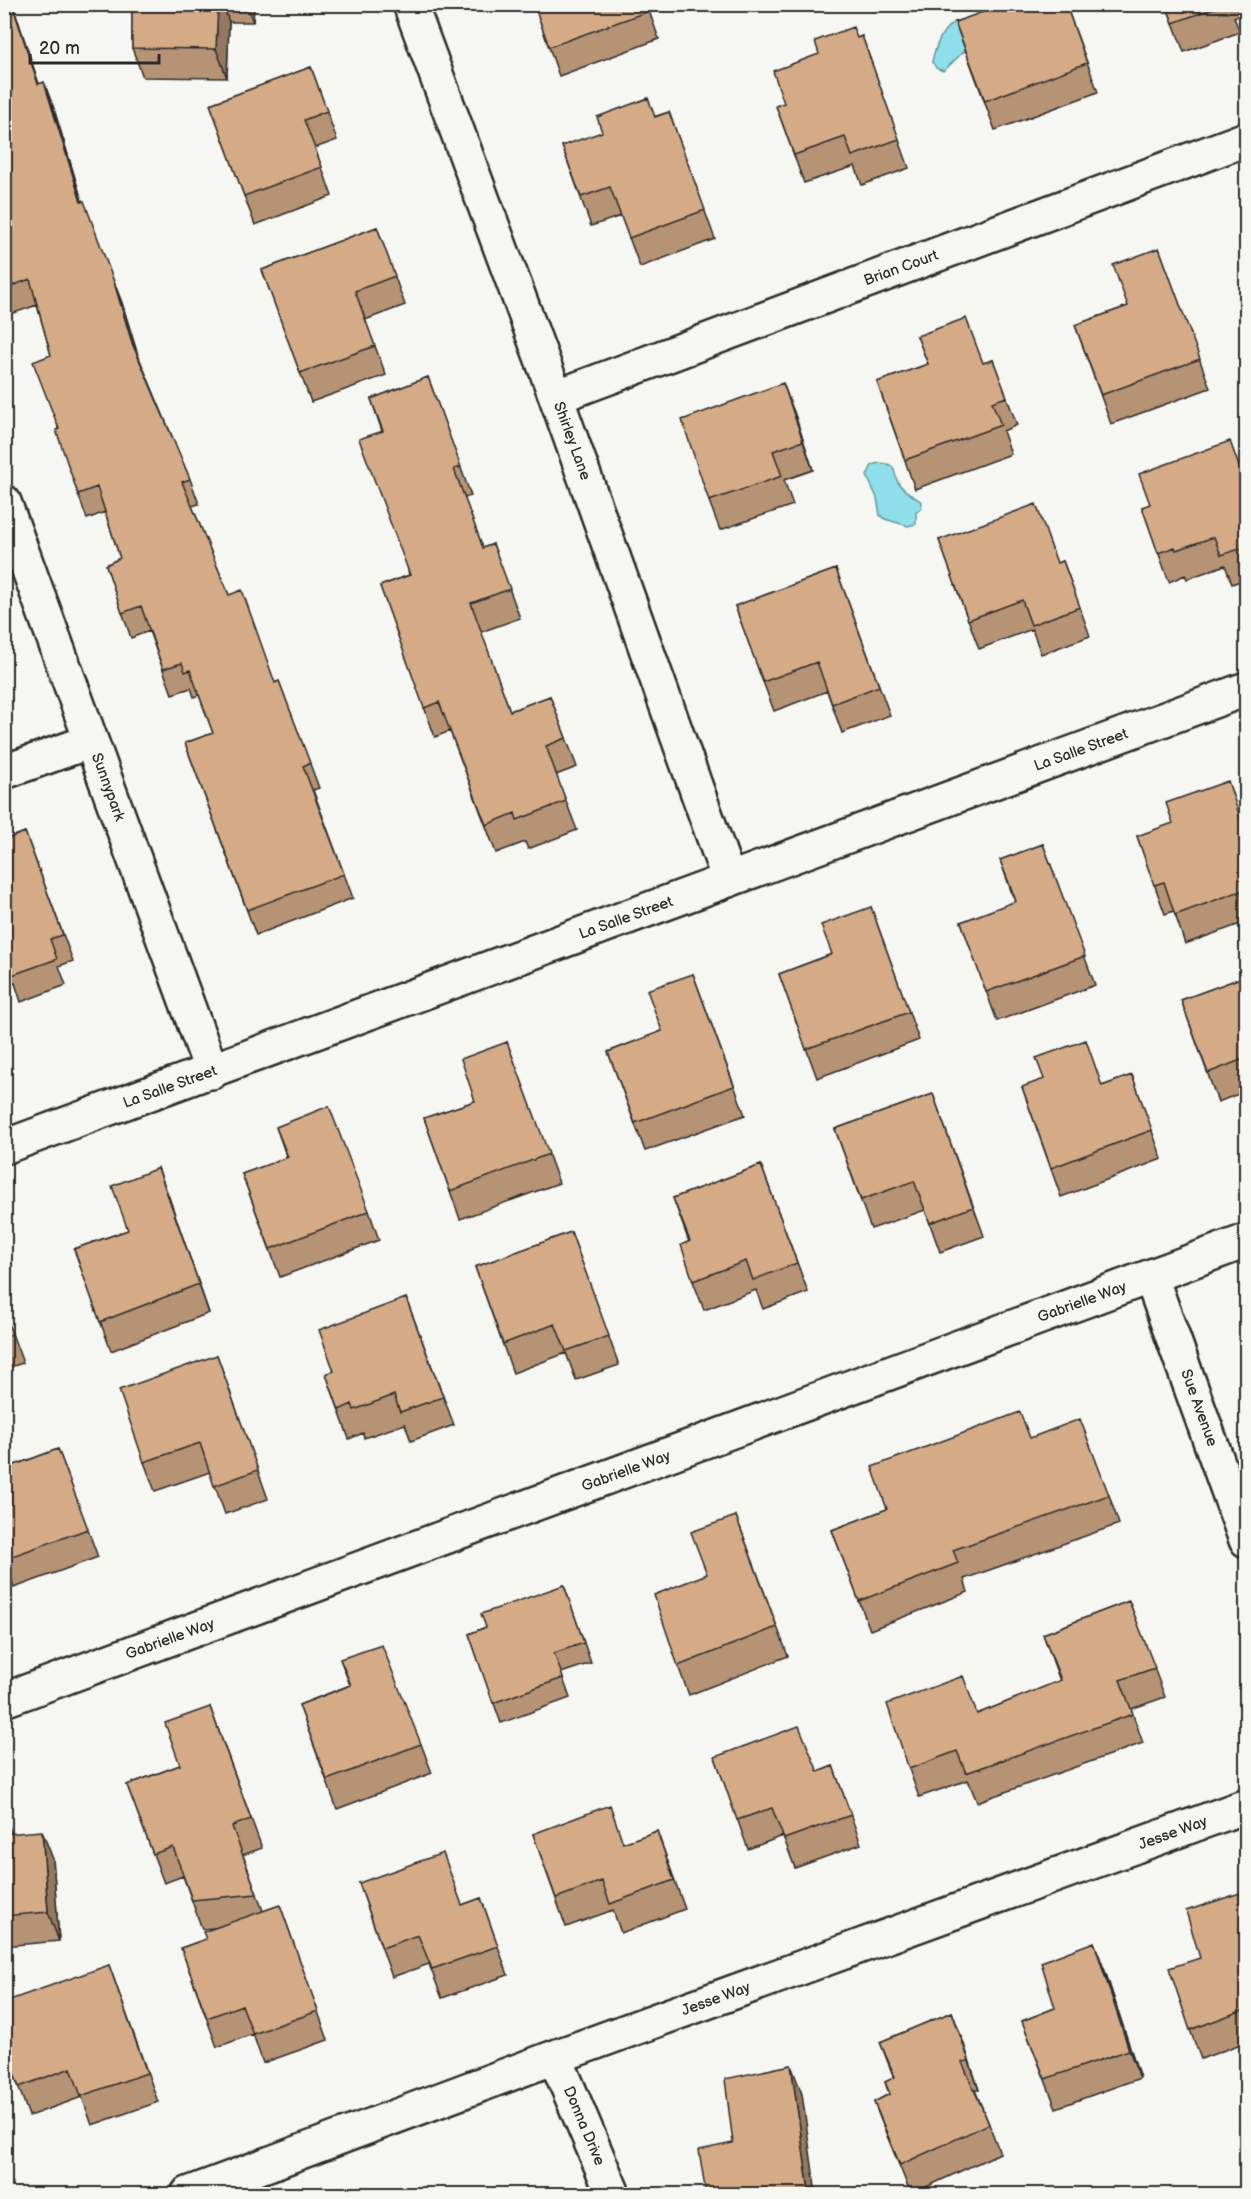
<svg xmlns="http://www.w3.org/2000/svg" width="1251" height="2199" font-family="'Balsamiq Sans',sans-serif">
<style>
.water{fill:#8edfe9;stroke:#66979d;stroke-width:1.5}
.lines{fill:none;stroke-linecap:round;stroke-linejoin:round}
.minor-casing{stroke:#2b2b2b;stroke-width:38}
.minor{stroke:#f6f6f2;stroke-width:33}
.wall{fill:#b79374;stroke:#2b2b2b;stroke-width:1.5}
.shaded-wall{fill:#95785e;stroke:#2b2b2b;stroke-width:1.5}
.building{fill:#d5ab87;stroke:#2b2b2b;stroke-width:1.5}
.labels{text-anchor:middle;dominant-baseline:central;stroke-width:4.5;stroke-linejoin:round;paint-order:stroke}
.street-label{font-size:15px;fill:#2b2b2b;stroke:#f6f6f2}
</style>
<rect width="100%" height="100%" fill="#f6f6f2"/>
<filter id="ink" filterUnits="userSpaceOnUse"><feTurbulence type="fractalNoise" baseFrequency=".0167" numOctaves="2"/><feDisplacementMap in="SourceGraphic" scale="12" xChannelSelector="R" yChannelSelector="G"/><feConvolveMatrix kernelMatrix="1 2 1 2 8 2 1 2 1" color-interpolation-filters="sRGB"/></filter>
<g filter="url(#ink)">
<path class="water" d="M 969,19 L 973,45 C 960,52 954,63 943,71 L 936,68 L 932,61 C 937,42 945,18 969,19 Z
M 879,463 C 900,464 891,472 899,484 C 904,491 915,497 922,502 L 921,509 L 916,512 L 916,524 L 908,526 L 885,519 L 880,515 L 877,498 L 867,476 L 872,465 Z"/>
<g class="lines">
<g class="minor-casing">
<path id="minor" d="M 410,4 L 556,397 L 729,880
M 556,397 L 1246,139
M 4,502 L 212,1072
M 4,772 L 91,741
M 4,1147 L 1246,689
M 1151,1277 L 1246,1540
M 4,1700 L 1246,1241
M 555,2057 L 613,2194
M 188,2194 L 555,2057 L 1246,1806"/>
</g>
<use href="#minor" class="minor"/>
</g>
<path class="wall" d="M 4,4 L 12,4 L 39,84 L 53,106 L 82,201 L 122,303 L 138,355 L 190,479 L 199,504 L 192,506 L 229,595 L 275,683 L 279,681 L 319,788 L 313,790 L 353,898 L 256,935 L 185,743 L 213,733 L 199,695 L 194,697 L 191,688 L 172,694 L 149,631 L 131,638 L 106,565 L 120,558 L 105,512 L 87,519 L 78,494 L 58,429 L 51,355 L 37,305 L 11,314 L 4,296 Z
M 132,4 L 254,4 L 253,22 L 229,22 L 227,78 L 143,77 L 132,48 Z
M 534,4 L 648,4 L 647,5 L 659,39 L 559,76 Z
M 1166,4 L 1246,4 L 1246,13 L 1234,17 L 1240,32 L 1184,52 Z
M 1066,5 L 1098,92 L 995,130 L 955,22 L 1058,8 Z
M 862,36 L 909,168 L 862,185 L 855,166 L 804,183 L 776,106 L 784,103 L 819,54 Z
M 311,67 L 337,140 L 315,148 L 332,196 L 255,225 L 210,104 Z
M 669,112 L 715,239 L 640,267 L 621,216 L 591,226 L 562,146 Z
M 377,227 L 405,305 L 365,320 L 386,375 L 311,402 L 262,270 Z
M 1159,248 L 1210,388 L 1111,424 L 1075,325 L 1128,306 Z
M 917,336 L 983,363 L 993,360 L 1017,425 L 1003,431 L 1011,454 L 915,489 L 877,382 L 928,364 Z
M 428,377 L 471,496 L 464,498 L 483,548 L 493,544 L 520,618 L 481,632 L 510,711 L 550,696 L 577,767 L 556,775 L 577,830 L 528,849 L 525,842 L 496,853 L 450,731 L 435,737 L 380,586 L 409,575 L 382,431 L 371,399 Z
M 794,412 L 813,470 L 784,480 L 793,505 L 720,530 L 709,501 Z
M 1246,485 L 1246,579 L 1232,584 L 1225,565 L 1187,579 L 1185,575 L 1169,582 L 1142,507 Z
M 939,540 L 1057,563 L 1063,561 L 1090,636 L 1041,654 L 1032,629 L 979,649 Z
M 836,569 L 890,715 L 842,733 L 827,691 L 774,711 L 735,606 Z
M 25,832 L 73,961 L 59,966 L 66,985 L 21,1002 L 15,983 L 4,986 L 4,840 Z
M 1246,834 L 1246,922 L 1185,944 L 1174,911 L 1165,914 L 1137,836 Z
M 1043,844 L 1095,985 L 997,1021 L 961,922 L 1015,902 L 1000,860 Z
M 871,907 L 919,1040 L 817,1078 L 779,974 L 832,954 Z
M 693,974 L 745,1115 L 645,1151 L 608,1052 L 662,1031 Z
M 1246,976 L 1246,1091 L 1218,1102 L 1181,1000 Z
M 507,1042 L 559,1183 L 460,1219 L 424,1118 L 475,1101 Z
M 1132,1075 L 1162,1159 L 1061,1197 L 1022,1087 L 1102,1086 Z
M 933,1094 L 984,1236 L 940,1252 L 925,1210 L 871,1229 L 835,1129 Z
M 276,1127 L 369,1211 L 379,1240 L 280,1277 L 242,1174 L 287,1158 Z
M 761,1165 L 808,1292 L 763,1309 L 756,1290 L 704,1310 L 693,1281 L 689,1242 L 673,1198 Z
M 158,1168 L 209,1313 L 111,1351 L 74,1249 L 128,1230 Z
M 571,1232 L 619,1365 L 576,1380 L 566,1353 L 513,1373 L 475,1267 Z
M 406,1298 L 454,1425 L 411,1441 L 405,1424 L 364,1438 L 363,1433 L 349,1439 L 326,1374 L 334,1371 Z
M 4,1312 L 23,1363 L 4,1369 Z
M 217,1355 L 268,1499 L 225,1514 L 210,1472 L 155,1491 L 144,1462 Z
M 1030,1438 L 1109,1495 L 1119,1524 L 964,1579 L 968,1592 L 870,1630 L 832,1530 L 887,1509 Z
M 58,1449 L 98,1557 L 14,1588 L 12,1581 L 4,1583 L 4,1469 Z
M 736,1516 L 788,1656 L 689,1695 L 678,1666 L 707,1574 Z
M 564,1585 L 591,1663 L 561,1673 L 570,1698 L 501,1723 L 469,1634 L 486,1627 Z
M 1129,1601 L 1165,1697 L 1131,1709 L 1143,1743 L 977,1802 L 968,1780 L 919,1797 L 909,1769 L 977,1714 L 1060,1681 L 1043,1634 Z
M 340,1659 L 421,1744 L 432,1773 L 337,1809 L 299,1705 L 350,1685 Z
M 210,1707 L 262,1848 L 243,1855 L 263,1911 L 280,1905 L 328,2040 L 263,2063 L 253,2034 L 217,2047 L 181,1948 L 206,1939 L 215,1928 L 202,1929 L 183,1876 L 164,1883 L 127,1785 L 180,1765 Z
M 715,1757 L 818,1772 L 833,1766 L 861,1844 L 795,1868 L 783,1836 L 748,1849 Z
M 4,1814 L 11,1833 L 53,1859 L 59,1941 L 4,1946 Z
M 657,1831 L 685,1909 L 621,1933 L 613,1910 L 566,1927 L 533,1834 L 624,1843 Z
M 359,1883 L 462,1905 L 481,1898 L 508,1975 L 442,1998 L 429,1964 L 392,1977 Z
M 1246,1902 L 1246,2042 L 1201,2059 L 1190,2030 L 1200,1958 Z
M 109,1965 L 158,2102 L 92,2125 L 82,2097 L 29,2116 L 4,2046 Z
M 1105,1971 L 1140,2078 L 1056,2108 L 1022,2021 L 1055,2008 Z
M 952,2012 L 979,2090 L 975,2090 L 989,2124 L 1000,2153 L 911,2194 L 885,2131 L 874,2102 L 889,2094 L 885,2082 L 894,2078 L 880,2042 Z"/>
<path class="shaded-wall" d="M 12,4 L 17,17 L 47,109 L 38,84 Z
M 218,4 L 223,4 L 229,22 L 227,78 L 216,49 Z
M 246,4 L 254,4 L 253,22 Z
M 44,82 L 53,106 L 90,227 L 81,202 Z
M 113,279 L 122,303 L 141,367 L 132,343 Z
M 783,383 L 794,412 L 813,470 Z
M 158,1168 L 169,1197 L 209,1313 L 199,1284 Z
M 4,1814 L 13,1837 L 4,1839 Z
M 42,1831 L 53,1859 L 59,1941 L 48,1912 Z
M 1094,1942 L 1105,1971 L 1140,2078 L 1129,2050 Z
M 952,2012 L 963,2041 L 979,2090 L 969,2061 Z
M 791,2065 L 802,2094 L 816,2194 L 810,2194 L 809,2192 Z"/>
<path class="building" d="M 4,4 L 12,4 L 38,84 L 44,82 L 81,202 L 84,201 L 113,279 L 132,343 L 190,479 L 182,482 L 229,595 L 242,590 L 275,683 L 279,681 L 310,763 L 303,766 L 344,874 L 247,910 L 185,743 L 213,733 L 190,670 L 185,672 L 182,663 L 163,669 L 141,606 L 122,613 L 106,565 L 120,558 L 97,487 L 78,494 L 56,430 L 59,429 L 33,362 L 51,355 L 30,279 L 4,289 Z
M 132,4 L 218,4 L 216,49 L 132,48 Z
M 534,4 L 647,4 L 649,11 L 549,47 Z
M 993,4 L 1056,4 L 1058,8 L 1066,5 L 1087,63 L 985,101 L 955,22 L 994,8 Z
M 1166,4 L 1225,4 L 1173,23 Z
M 853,27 L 857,38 L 862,36 L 899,139 L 852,156 L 845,137 L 794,155 L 776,106 L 784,103 L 773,71 L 819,54 L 815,41 Z
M 311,67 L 327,111 L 304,120 L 322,167 L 244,196 L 210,104 Z
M 648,98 L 655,117 L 669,112 L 705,210 L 629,238 L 610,187 L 581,197 L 562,146 L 602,132 L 597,117 Z
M 377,227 L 395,276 L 355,291 L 375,346 L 300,373 L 262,270 Z
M 1159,248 L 1200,359 L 1101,395 L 1075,325 L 1128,306 L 1113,265 Z
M 966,318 L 983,363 L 993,360 L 1007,397 L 992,402 L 1001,425 L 905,460 L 877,382 L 928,364 L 917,336 Z
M 428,377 L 461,467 L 454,469 L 483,548 L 493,544 L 510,589 L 471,603 L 510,711 L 550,696 L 566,738 L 546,746 L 566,801 L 517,820 L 515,813 L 486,825 L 439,702 L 424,708 L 380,586 L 410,575 L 359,439 L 383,431 L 371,399 Z
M 783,383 L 803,441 L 773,451 L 782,476 L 709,501 L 682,420 Z
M 1230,441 L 1246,486 L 1246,547 L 1221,555 L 1214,537 L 1176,550 L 1175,547 L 1158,553 L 1142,507 L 1150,504 L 1139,474 Z
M 1036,504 L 1057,563 L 1063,561 L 1080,607 L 1031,625 L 1022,600 L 968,620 L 939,540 Z
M 836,569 L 879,686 L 832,704 L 817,662 L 763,682 L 735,606 Z
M 1228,781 L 1246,835 L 1246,889 L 1175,915 L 1164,882 L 1154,885 L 1137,836 L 1173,823 L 1166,803 Z
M 25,832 L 63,935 L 50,939 L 57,959 L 12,975 L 4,956 L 4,840 Z
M 1043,844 L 1085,956 L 986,992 L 961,922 L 1016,901 L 1000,860 Z
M 871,907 L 909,1012 L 806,1049 L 779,974 L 832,954 L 821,925 Z
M 693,974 L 734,1086 L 635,1123 L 608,1052 L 662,1031 L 647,990 Z
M 1246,976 L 1246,1058 L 1208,1073 L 1181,1000 Z
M 1086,1040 L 1102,1086 L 1132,1075 L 1152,1130 L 1051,1168 L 1022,1087 L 1044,1079 L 1036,1058 Z
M 507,1042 L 549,1154 L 450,1191 L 424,1118 L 475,1101 L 461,1059 Z
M 933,1094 L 973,1207 L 930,1223 L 914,1181 L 861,1200 L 835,1129 Z
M 329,1106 L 369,1211 L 270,1249 L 242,1174 L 288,1157 L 276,1127 Z
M 761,1165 L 797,1263 L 753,1280 L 746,1261 L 693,1281 L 681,1245 L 690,1241 L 673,1198 Z
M 158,1168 L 199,1284 L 100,1322 L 74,1249 L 128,1230 L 112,1186 Z
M 571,1232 L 609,1336 L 566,1351 L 555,1324 L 503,1344 L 475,1267 Z
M 406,1298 L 443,1397 L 400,1412 L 394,1395 L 354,1410 L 352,1404 L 339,1410 L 326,1374 L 334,1371 L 319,1330 Z
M 4,1312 L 12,1334 L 4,1337 Z
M 217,1355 L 258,1470 L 214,1486 L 200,1443 L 144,1462 L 119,1390 Z
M 1020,1412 L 1030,1438 L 1080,1419 L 1109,1495 L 953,1550 L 958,1563 L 859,1601 L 832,1530 L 887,1509 L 872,1467 Z
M 58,1449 L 88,1529 L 4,1559 L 4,1469 Z
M 736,1516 L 777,1627 L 678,1666 L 654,1595 L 707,1574 L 691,1532 Z
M 564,1585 L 584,1643 L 554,1653 L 563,1678 L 493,1703 L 469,1634 L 486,1627 L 481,1614 Z
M 1129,1601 L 1155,1668 L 1120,1680 L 1133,1714 L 966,1773 L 957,1751 L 909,1769 L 887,1704 L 963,1676 L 977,1714 L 1061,1680 L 1043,1634 Z
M 382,1645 L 421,1744 L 327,1780 L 299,1705 L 351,1685 L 340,1659 Z
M 210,1707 L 251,1819 L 232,1826 L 257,1894 L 192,1900 L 173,1847 L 153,1854 L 127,1785 L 180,1765 L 165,1723 Z
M 799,1726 L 818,1772 L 833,1766 L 851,1815 L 784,1839 L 772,1808 L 737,1820 L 715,1757 Z
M 610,1805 L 623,1843 L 657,1831 L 674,1880 L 610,1904 L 602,1881 L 556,1898 L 533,1834 Z
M 42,1831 L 48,1912 L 4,1916 L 4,1834 Z
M 443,1853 L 462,1905 L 481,1898 L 498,1946 L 432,1969 L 418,1935 L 382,1948 L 359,1883 Z
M 1243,1892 L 1246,1904 L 1246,2009 L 1190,2030 L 1169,1968 L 1200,1958 L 1186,1911 Z
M 280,1905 L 318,2011 L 253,2034 L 242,2005 L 207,2018 L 181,1948 L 206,1939 L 203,1932 Z
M 1094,1942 L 1129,2050 L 1045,2079 L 1022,2021 L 1055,2008 L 1041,1962 Z
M 109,1965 L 147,2073 L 81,2096 L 71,2068 L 19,2087 L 4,2046 L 4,2002 Z
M 952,2012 L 969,2061 L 962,2062 L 989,2124 L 900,2165 L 874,2102 L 890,2094 L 885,2082 L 895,2077 L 880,2042 Z
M 791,2065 L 809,2192 L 795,2194 L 706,2194 L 699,2150 L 733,2143 L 725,2079 Z"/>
</g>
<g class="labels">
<g class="street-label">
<text transform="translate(901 268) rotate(-20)">Brian Court</text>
<text transform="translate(572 441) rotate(70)">Shirley Lane</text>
<text transform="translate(1081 750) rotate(-20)">La Salle Street</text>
<text transform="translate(108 787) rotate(70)">Sunnypark</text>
<text transform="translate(626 918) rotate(-20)">La Salle Street</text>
<text transform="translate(170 1087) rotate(-20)">La Salle Street</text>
<text transform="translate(1082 1302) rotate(-20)">Gabrielle Way</text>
<text transform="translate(1199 1408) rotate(70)">Sue Avenue</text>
<text transform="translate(626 1471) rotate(-20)">Gabrielle Way</text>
<text transform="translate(170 1639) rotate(-20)">Gabrielle Way</text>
<text transform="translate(1173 1833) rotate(-20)">Jesse Way</text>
<text transform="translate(716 1999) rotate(-20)">Jesse Way</text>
<text transform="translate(584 2126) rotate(67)">Donna Drive</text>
</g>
</g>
<rect width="1251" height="2199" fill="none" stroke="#f6f6f2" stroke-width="24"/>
<rect x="12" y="12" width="1227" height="2175" fill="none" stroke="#2b2b2b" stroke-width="2" filter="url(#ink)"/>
<path d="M30 54v9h129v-9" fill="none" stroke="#2b2b2b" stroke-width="3"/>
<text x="39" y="54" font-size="18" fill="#2b2b2b" stroke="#f6f6f2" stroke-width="4.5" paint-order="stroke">20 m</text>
</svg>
